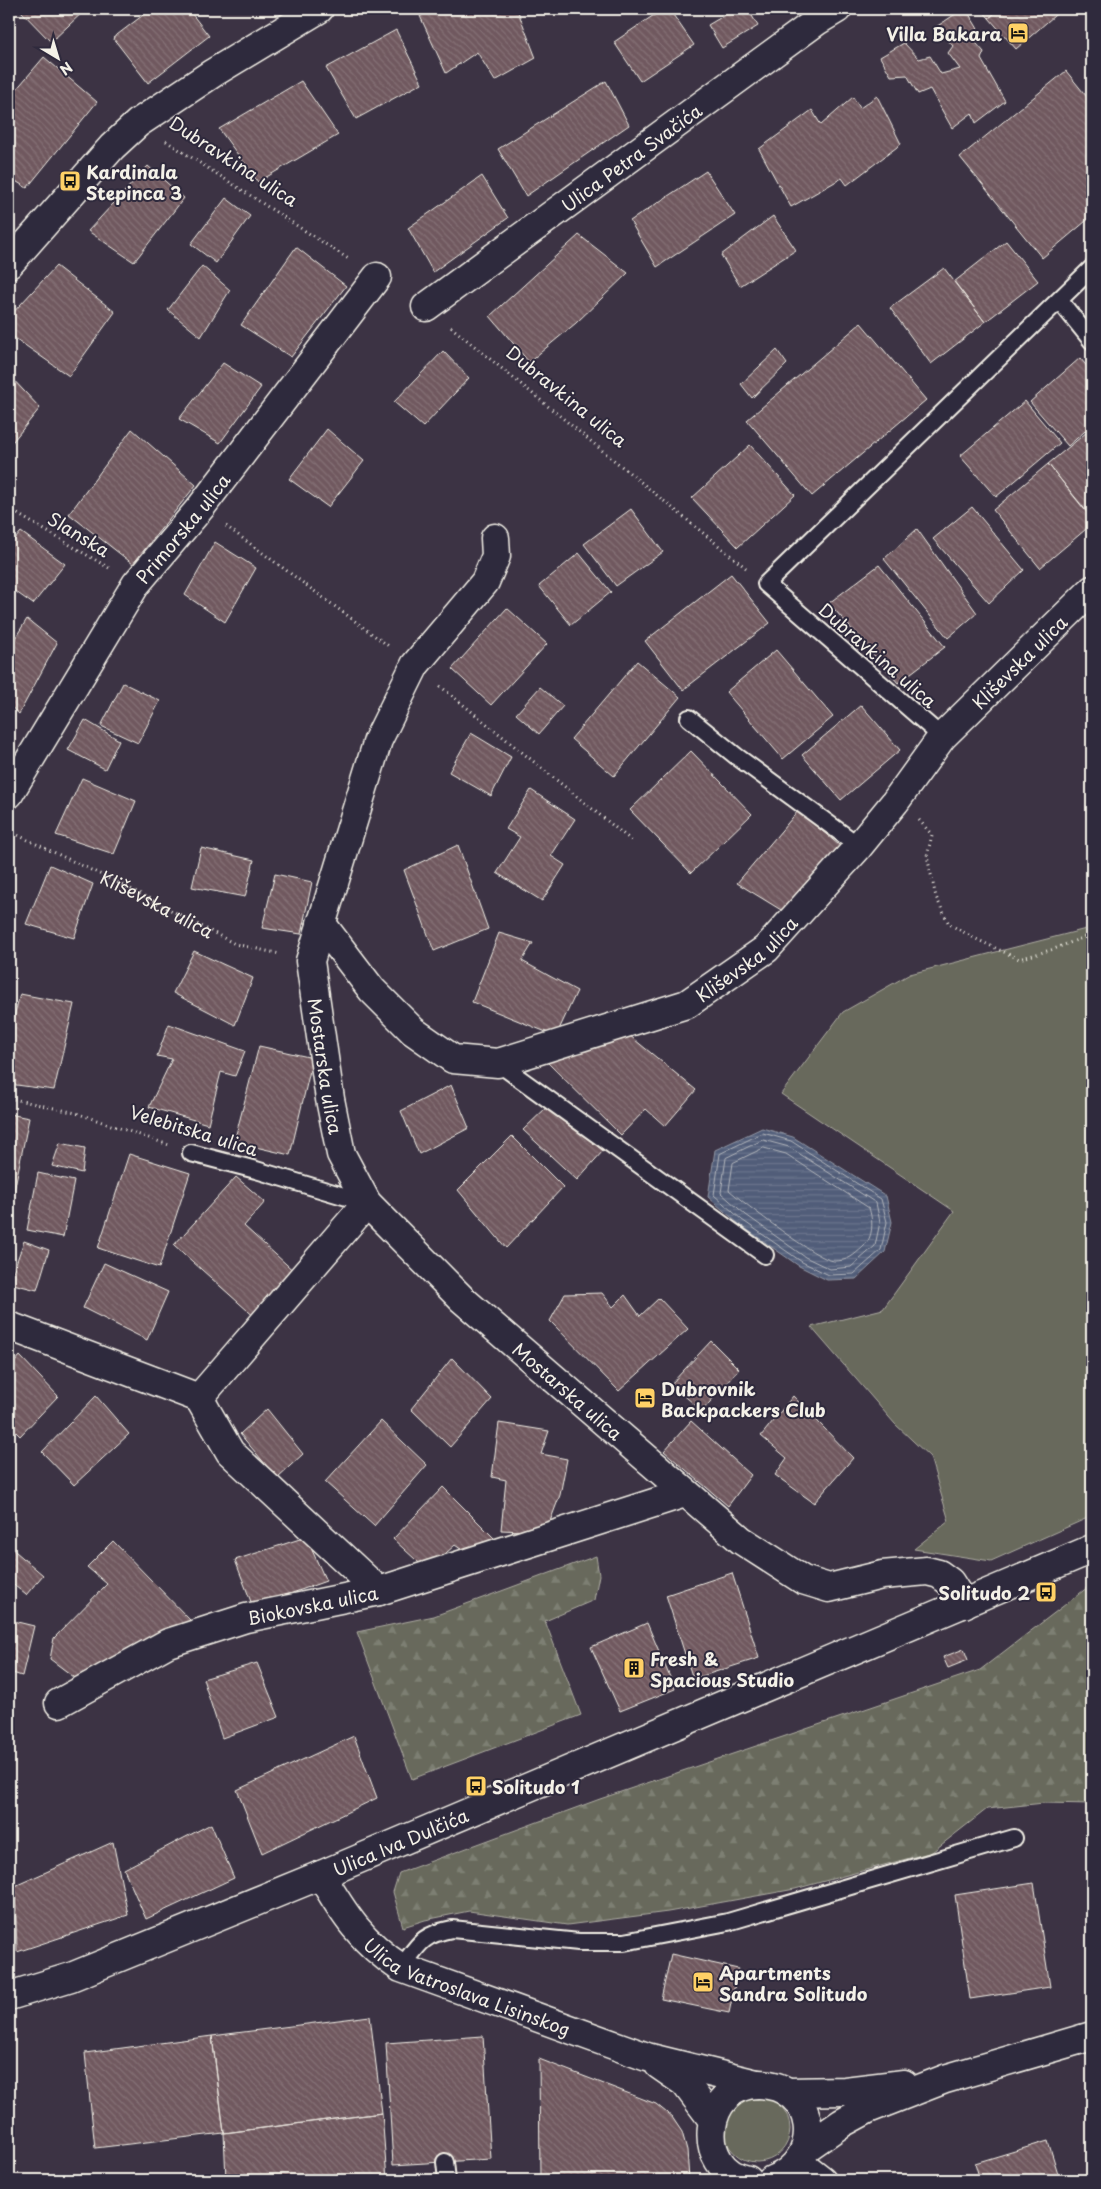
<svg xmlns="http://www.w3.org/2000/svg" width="1101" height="2189" font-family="'Playpen Sans',sans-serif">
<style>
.green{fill:#67695b;stroke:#aeada2}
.forest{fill:url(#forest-firs);stroke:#aeada2}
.water{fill:url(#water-rules);stroke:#9298a5}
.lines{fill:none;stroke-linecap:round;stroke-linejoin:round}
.shore{stroke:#b3b6bc;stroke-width:1}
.building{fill:url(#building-back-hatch);stroke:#f4f1e8}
.lane-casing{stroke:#f4f1e8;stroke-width:20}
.street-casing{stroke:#f4f1e8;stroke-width:31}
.secondary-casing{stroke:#f4f1e8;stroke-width:31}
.path{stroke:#f4f1e8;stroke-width:3;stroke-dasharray:1 4;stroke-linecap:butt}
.lane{stroke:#2f2a3d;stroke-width:16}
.street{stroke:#2f2a3d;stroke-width:28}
.secondary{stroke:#2f2a3d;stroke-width:28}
.labels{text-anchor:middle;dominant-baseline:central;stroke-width:4;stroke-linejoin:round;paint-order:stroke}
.poi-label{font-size:18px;font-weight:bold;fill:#f4f1e8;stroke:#2f2a3d;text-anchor:start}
.street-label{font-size:18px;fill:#f4f1e8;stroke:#2f2a3d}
</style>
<defs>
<pattern id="forest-firs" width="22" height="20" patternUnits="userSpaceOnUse" patternTransform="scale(1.25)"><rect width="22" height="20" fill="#67695b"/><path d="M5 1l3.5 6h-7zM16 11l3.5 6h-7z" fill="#7d7f73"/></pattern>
<pattern id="water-rules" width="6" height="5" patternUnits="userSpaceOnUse" patternTransform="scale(1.25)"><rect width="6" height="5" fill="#515d79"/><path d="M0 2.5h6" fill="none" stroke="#6b758c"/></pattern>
<pattern id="building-back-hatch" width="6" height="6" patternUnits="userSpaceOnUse" patternTransform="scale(1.25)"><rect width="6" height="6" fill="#70595f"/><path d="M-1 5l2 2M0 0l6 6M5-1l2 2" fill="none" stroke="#857176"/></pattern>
</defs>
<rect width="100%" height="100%" fill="#3c3344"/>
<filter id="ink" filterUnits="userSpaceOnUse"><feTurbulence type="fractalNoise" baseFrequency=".02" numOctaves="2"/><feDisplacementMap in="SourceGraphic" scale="10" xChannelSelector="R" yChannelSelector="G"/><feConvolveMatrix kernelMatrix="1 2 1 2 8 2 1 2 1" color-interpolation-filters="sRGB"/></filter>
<g filter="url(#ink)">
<path class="green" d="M 1092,925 L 1092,1516 L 991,1561 L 914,1549 L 949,1521 L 930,1457 L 895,1424 L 811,1327 L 883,1309 L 954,1211 L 781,1094 L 843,1012 L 910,974 L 1090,928 Z
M724 2129a33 33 0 1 1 66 0a33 33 0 1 1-66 0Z"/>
<path class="forest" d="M 596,1556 L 599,1575 L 594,1600 L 545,1621 L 581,1715 L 412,1779 L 357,1632 L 434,1616 Z
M 1092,1584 L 1092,1804 L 1044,1803 L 987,1809 L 932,1852 L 795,1889 L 668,1912 L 567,1925 L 469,1911 L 425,1920 L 403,1927 L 393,1892 L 399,1873 L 600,1799 L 980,1670 Z"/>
<path class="water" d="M 762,1128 L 793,1137 L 886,1196 L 892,1222 L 885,1252 L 856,1279 L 827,1280 L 799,1266 L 739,1224 L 708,1197 L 715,1150 Z"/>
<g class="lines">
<path class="shore" d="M 763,1133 L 791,1141 L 881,1199 L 887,1222 L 881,1250 L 854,1274 L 829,1275 L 802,1262 L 742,1220 L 714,1195 L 720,1154 Z
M 763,1140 L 789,1147 L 876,1203 L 880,1222 L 875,1246 L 851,1267 L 830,1269 L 805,1257 L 746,1215 L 721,1193 L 726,1158 Z
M 764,1148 L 786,1154 L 869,1208 C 873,1220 874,1237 863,1247 C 853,1256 848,1261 834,1261 C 817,1260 745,1204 729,1190 L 733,1163 Z"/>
</g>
<path class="building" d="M 19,9 L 86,9 L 51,42 Z
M 151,9 L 188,9 L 209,36 L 148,83 L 113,38 Z
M 434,9 L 517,9 L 536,58 L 495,81 L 477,52 L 446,73 L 420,16 Z
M 663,9 L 669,9 L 694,45 L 640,81 L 614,42 Z
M 735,9 L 748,9 L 758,26 L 722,48 L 708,25 Z
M 963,9 L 966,9 L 978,29 L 969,35 L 984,52 L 981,59 L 1005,101 L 976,123 L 972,113 L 952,128 L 930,89 L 918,94 L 907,75 L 891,76 L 880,57 L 904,43 L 919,59 L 930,56 L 941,74 L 960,69 L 948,53 L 953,46 L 936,27 Z
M 981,9 L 1000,9 L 989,18 Z
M 1000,9 L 1062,9 L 1016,49 L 989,18 Z
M 396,30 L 422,83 L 356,119 L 326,68 Z
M 44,57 L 97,102 L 27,188 L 9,177 L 9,98 Z
M 1066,71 L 1092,103 L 1092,216 L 1042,258 L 960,157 Z
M 301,81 L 338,135 L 258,182 L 219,129 Z
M 606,81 L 629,125 L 526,196 L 498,149 Z
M 877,96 L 901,144 L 847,185 L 842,178 L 791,207 L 759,149 L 812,110 L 821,125 L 853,97 L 860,108 Z
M 148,166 L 184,198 L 134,262 L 88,231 Z
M 706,171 L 735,215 L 657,267 L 630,221 Z
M 482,176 L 508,218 L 433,272 L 408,228 Z
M 226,198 L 250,216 L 216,263 L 191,244 Z
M 773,216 L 796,250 L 740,286 L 721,255 Z
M 579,235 L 628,273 L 576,323 L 529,362 L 490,316 Z
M 1006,241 L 1038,281 L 985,322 L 954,282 Z
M 296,247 L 346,286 L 291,357 L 241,325 Z
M 56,266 L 115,312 L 69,376 L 9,334 L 9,317 Z
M 202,266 L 230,290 L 201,337 L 168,310 Z
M 944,268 L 985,322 L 931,364 L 890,308 Z
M 861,323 L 926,400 L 812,496 L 747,420 Z
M 777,350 L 787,364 L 752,398 L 741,384 Z
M 443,351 L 469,378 L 423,427 L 394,402 Z
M 1080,358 L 1092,372 L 1092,425 L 1068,446 L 1030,402 Z
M 223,363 L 261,387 L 220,443 L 179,419 Z
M 9,375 L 40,408 L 9,446 Z
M 1025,401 L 1060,443 L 996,497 L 960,456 Z
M 1092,428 L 1092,518 L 1048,464 Z
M 132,429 L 196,485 L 133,564 L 69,514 Z
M 327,429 L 364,461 L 328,507 L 289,479 Z
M 750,445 L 795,495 L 738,547 L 692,498 Z
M 1048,464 L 1092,519 L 1092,524 L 1040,568 L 993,510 Z
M 972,507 L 1024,570 L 989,603 L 933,539 Z
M 631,509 L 663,552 L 616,586 L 584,544 Z
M 917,529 L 977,613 L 948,638 L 884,559 Z
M 21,532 L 65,564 L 33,604 L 9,587 L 9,546 Z
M 215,542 L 256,568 L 225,622 L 185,595 Z
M 579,553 L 611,592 L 571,625 L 539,586 Z
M 879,565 L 945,647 L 898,683 L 829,603 Z
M 731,574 L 770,623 L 683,690 L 645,641 Z
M 507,608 L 547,644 L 491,705 L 452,669 Z
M 27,619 L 57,643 L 19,714 L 9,705 L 9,648 Z
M 776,650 L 833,717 L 783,759 L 726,692 Z
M 637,661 L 680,697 L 614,776 L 571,739 Z
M 123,683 L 160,701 L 138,743 L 101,726 Z
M 540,687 L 563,706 L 539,734 L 516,714 Z
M 861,705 L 900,750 L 841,800 L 802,755 Z
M 85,720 L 119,740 L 105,769 L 68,750 Z
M 471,733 L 511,757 L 491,796 L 449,772 Z
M 691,751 L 752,814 L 691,873 L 630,810 Z
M 82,778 L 136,801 L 114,854 L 56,835 Z
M 531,790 L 575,819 L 551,856 L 565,865 L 542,901 L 497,873 L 520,837 L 506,829 Z
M 798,811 L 844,849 L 786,913 L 737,883 Z
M 458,845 L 488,929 L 434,951 L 404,870 Z
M 201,848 L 254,860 L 245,897 L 192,887 Z
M 50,865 L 93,884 L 74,938 L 26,924 Z
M 275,874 L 312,882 L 301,934 L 262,928 Z
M 499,933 L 533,943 L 522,961 L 577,991 L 556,1036 L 472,1002 Z
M 194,951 L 253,978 L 235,1025 L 173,993 Z
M 20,994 L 74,1004 L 54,1090 L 9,1084 L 9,1036 Z
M 169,1024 L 245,1051 L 235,1076 L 221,1072 L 208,1124 L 149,1107 L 172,1059 L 157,1056 Z
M 629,1035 L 696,1090 L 665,1126 L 646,1109 L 621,1135 L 545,1060 Z
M 259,1046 L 313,1058 L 290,1155 L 234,1142 Z
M 451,1085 L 469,1128 L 419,1154 L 401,1111 Z
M 550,1104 L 603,1151 L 577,1180 L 523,1130 Z
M 9,1114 L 29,1118 L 13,1196 L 9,1195 Z
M 512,1136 L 563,1187 L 506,1248 L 458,1190 Z
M 60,1143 L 85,1148 L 82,1173 L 52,1166 Z
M 129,1154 L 190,1173 L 159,1268 L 98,1248 Z
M 38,1173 L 74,1181 L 63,1237 L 27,1230 Z
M 236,1177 L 265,1202 L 244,1226 L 297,1274 L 257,1319 L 174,1245 Z
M 24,1241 L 49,1250 L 37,1290 L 9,1283 Z
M 104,1263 L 168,1292 L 147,1340 L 83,1308 Z
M 602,1293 L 613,1307 L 625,1295 L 640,1316 L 659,1298 L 688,1329 L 619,1391 L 550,1321 L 565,1294 Z
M 711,1341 L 739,1369 L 702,1411 L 671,1384 Z
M 20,1356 L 58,1396 L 20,1436 L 9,1425 L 9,1369 Z
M 452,1358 L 492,1399 L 450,1447 L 411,1409 Z
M 96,1396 L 129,1434 L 74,1485 L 42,1452 Z
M 793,1396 L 853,1458 L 814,1503 L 775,1475 L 787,1458 L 761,1436 Z
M 267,1409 L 303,1454 L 277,1478 L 240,1434 Z
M 381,1421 L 427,1465 L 374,1526 L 325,1482 Z
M 691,1421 L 751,1475 L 728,1506 L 664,1451 Z
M 499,1423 L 549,1431 L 541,1454 L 567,1459 L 560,1495 L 546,1532 L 501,1530 L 506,1480 L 492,1477 Z
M 443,1487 L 497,1541 L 472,1557 L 455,1545 L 427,1570 L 393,1539 Z
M 306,1537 L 326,1581 L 253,1607 L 235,1560 Z
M 113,1541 L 190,1620 L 171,1636 L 157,1633 L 136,1655 L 78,1680 L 50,1659 L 54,1638 L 107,1584 L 87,1567 Z
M 9,1546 L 43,1575 L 26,1595 L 9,1581 Z
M 732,1573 L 759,1658 L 693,1679 L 666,1595 Z
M 9,1620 L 34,1626 L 22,1676 L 9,1672 Z
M 647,1623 L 675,1689 L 620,1711 L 591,1647 Z
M 964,1649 L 968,1660 L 948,1668 L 943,1657 Z
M 257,1663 L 279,1717 L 222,1738 L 203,1679 Z
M 354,1736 L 377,1798 L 262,1853 L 237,1790 Z
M 211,1824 L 234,1878 L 146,1919 L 124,1869 Z
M 113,1842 L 128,1915 L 17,1952 L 15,1886 Z
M 1034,1883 L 1050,1987 L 970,1999 L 955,1895 Z
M 671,1954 L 738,1969 L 729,2013 L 661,1999 Z
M 370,2016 L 382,2113 L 224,2133 L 212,2036 Z
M 212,2036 L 224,2133 L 95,2148 L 85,2053 Z
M 483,2036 L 491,2159 L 393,2165 L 386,2043 Z
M 539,2059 L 656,2104 L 672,2117 L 682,2132 L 687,2150 L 689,2180 L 540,2180 Z
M 382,2113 L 387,2180 L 226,2180 L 224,2133 Z
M 1048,2141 L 1060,2180 L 980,2180 L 975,2163 Z"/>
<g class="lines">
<g class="lane-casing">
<path id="lane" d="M 1059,300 L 1092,341
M 689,718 L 736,756 L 859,846
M 942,737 L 766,584 L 1092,268
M 498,1063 L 765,1255
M 191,1153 L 256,1170 L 367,1203
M 401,1968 C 419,1944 421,1935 452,1929 L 579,1942 L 624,1942 L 728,1922 L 1014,1838
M 445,2162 L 447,2180"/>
</g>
<g class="street-casing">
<g id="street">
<path d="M 9,264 L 112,147 L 138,123 L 213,73 L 319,9"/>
<path id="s2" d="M 426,307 L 817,21 L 837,9"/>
<path id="s3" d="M 495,538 L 496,556 L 485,582 L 415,665 L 378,740 L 310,961 L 330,1099 L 341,1154 L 367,1203 L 462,1299 L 741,1540 L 803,1580 L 829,1588 L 882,1575 L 927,1571 L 939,1574 L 950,1582 L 964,1604"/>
<path id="s4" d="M 9,794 L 136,584 L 201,507 L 377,277"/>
<path id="s5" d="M 321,923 L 372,990 L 413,1031 L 453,1059 L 498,1063 L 687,1004 L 766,949 L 859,846 L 895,802 L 942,737 L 1092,590"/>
<path d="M 9,1326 L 199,1398 L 367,1203"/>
<path d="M 379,1591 L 685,1493"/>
<path id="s6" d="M 59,1703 L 168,1643 L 246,1618 L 379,1591 L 230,1452 L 199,1398"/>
<path id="s7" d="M 321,1875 C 344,1915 362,1942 401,1968 L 647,2057 L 757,2084"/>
<path d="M 659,2065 L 685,2083 L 712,2119"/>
<path d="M 787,2092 L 845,2091 L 904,2084"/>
<path d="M 806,2148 L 842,2123 L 868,2109 L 945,2079 L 1092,2036"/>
<path d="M 799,2162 L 822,2180"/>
<path d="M 748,2180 C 693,2170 703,2083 759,2084 C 817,2085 826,2160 772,2180"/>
</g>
</g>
<g class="secondary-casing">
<g id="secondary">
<path id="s8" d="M 9,1996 L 71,1977 L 321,1875 L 1092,1549"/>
</g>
</g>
<g class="path">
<path d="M 166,141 L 350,260"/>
<path d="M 451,327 L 746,568"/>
<path d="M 9,509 L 109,568"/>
<path d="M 226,526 L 390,647"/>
<path d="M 440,686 L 632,841"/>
<path d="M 919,820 L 932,835 L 927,856 L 936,897 L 949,924 L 976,939 L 1019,959 L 1054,949 L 1092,934"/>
<path id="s1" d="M 9,831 L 129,888 L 235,944 L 280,954"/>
<path d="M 9,1098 L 76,1113 L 169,1145"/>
</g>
<use href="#lane" class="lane"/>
<use href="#street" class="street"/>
<use href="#secondary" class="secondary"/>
</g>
</g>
<defs>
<g id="hotel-square" transform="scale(1.125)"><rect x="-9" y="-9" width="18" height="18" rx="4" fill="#ffd166" stroke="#2f2a3d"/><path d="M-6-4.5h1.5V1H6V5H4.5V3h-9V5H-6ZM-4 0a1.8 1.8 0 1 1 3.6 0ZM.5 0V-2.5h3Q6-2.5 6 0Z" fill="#111"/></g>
<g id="bus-square" transform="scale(1.125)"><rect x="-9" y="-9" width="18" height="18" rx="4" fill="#ffd166" stroke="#2f2a3d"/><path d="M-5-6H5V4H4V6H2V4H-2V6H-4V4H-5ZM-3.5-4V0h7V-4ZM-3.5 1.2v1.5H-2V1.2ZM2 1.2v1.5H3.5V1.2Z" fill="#111"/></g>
<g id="building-square" transform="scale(1.125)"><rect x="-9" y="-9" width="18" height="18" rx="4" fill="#ffd166" stroke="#2f2a3d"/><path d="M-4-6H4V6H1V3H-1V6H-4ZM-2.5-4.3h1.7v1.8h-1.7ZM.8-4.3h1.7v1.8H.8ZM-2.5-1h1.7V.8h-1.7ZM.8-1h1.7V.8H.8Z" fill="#111"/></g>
</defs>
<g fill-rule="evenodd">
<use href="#hotel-square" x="1018" y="33"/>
<use href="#bus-square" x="70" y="181"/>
<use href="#hotel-square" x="645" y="1398"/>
<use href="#bus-square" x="1046" y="1592"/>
<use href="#building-square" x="634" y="1668"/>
<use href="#bus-square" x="476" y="1786"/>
<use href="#hotel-square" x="703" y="1982"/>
</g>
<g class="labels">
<g class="poi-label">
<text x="1002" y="33" text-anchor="end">Villa Bakara</text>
<text x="86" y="171">Kardinala<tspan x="86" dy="21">Stepinca 3</tspan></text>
<text x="661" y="1388">Dubrovnik<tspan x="661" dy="21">Backpackers Club</tspan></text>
<text x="1030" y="1592" text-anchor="end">Solitudo 2</text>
<text x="650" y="1658">Fresh &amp;<tspan x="650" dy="21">Spacious Studio</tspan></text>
<text x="492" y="1786">Solitudo 1</text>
<text x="719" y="1972">Apartments<tspan x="719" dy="21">Sandra Solitudo</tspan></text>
</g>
<g class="street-label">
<text stroke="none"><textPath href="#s2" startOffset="254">Ulica Petra Svačića</textPath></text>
<text transform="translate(234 161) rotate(33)">Dubravkina ulica</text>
<text transform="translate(567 396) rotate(39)">Dubravkina ulica</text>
<text stroke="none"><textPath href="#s4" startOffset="318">Primorska ulica</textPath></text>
<text transform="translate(79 534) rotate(31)">Slanska</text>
<text transform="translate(878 655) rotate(41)">Dubravkina ulica</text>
<text stroke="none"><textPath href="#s5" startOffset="914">Kliševska ulica</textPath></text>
<text stroke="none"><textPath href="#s1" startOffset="165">Kliševska ulica</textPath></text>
<text stroke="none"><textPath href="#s5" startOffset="509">Kliševska ulica</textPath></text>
<text stroke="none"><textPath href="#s3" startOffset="576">Mostarska ulica</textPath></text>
<text transform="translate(194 1130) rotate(17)">Velebitska ulica</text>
<text stroke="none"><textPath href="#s3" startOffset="996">Mostarska ulica</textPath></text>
<text stroke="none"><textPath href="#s6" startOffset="274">Biokovska ulica</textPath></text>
<text stroke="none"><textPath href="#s8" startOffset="421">Ulica Iva Dulčića</textPath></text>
<text stroke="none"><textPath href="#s7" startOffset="192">Ulica Vatroslava Lisinskog</textPath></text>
</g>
</g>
<rect width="1101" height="2189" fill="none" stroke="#2f2a3d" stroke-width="30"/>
<rect x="15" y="15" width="1071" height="2159" fill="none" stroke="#f4f1e8" stroke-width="2" filter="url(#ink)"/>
<g transform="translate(58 58) rotate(142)" stroke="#2f2a3d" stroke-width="4" paint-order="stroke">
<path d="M0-4L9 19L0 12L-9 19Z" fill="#f4f1e8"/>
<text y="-8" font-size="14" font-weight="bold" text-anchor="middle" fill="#f4f1e8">N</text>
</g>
</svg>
